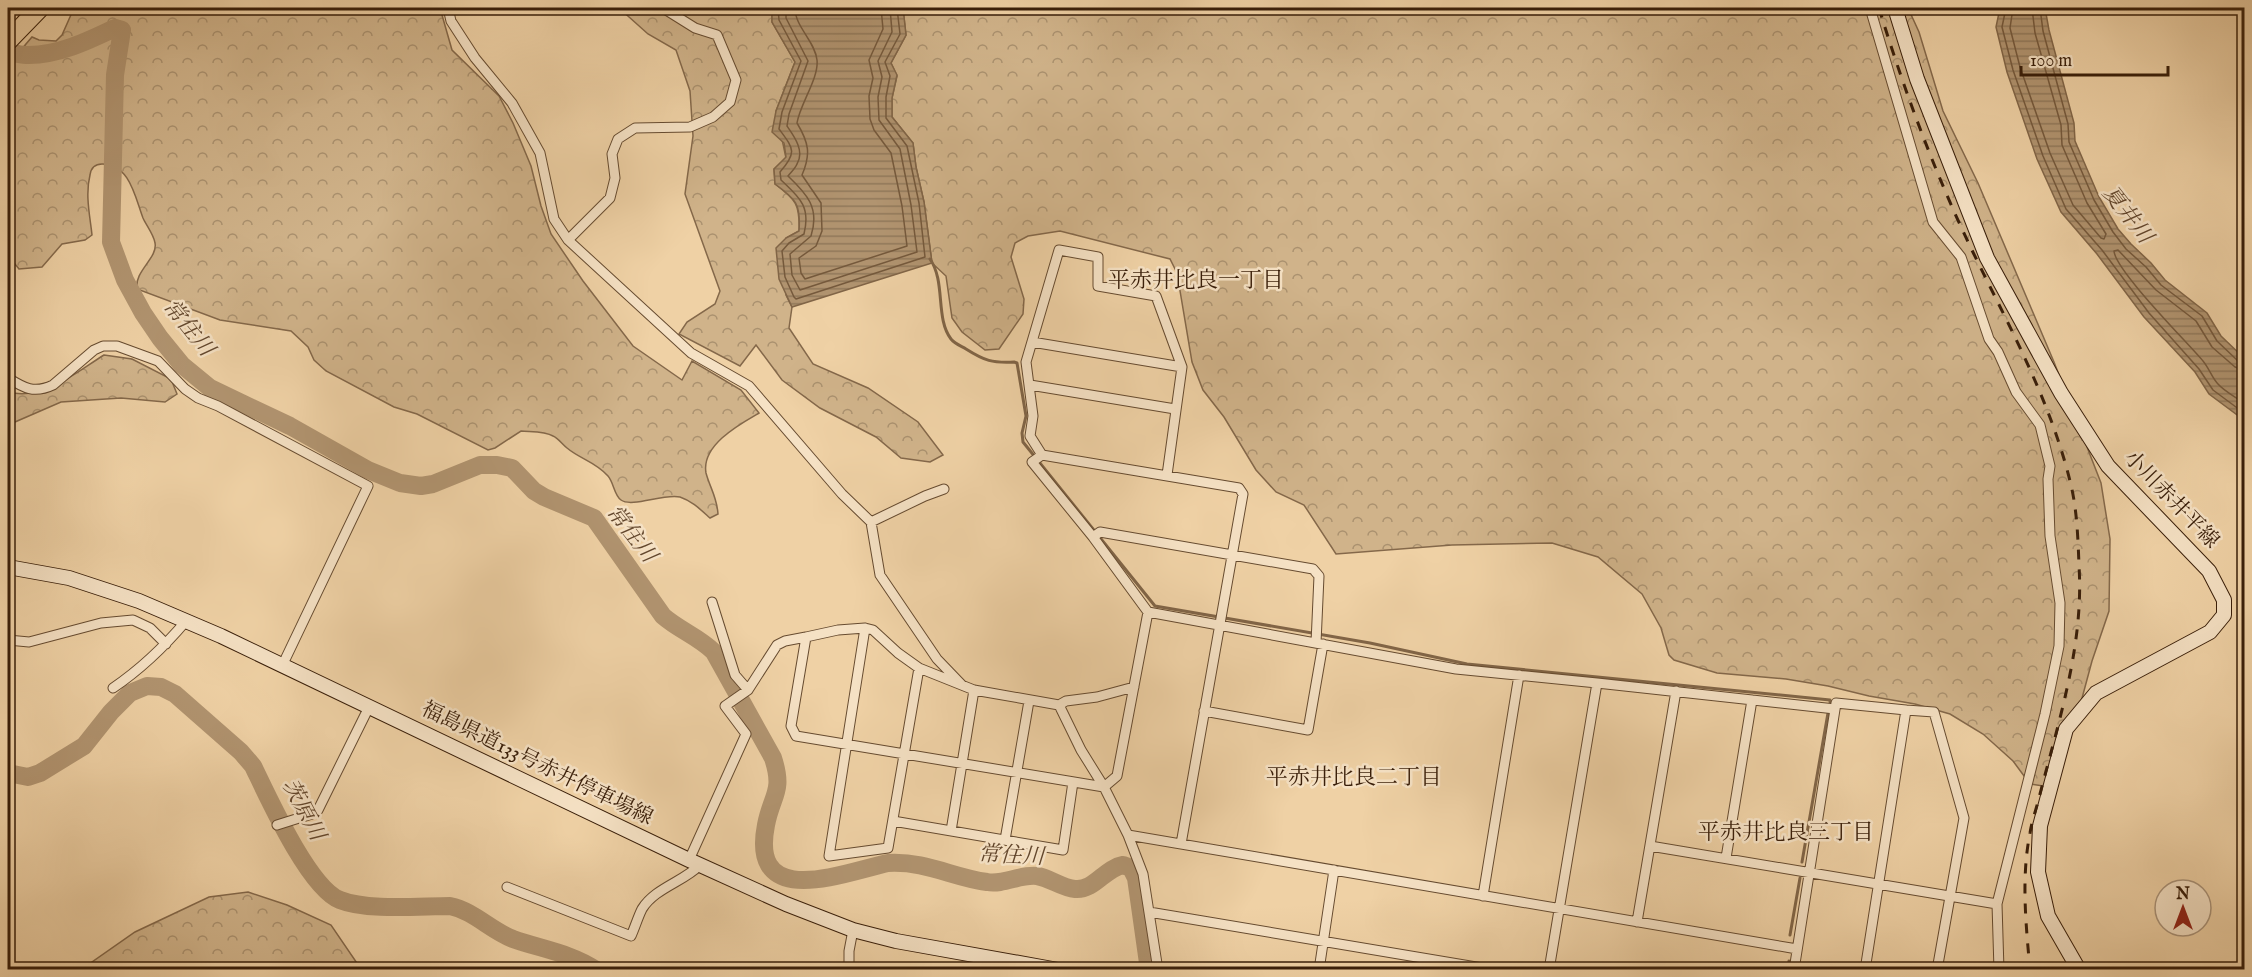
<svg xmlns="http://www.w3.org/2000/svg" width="2252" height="977" font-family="'IM FELL English','Noto Serif JP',serif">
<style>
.forest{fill:url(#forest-crowns);stroke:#84684a;stroke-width:1.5}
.water{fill:url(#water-rules);stroke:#816547;stroke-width:1.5}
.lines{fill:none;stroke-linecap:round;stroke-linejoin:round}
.shore{stroke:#75593c;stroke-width:1.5}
.stream{stroke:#816547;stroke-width:3}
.river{stroke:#b19470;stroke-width:18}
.minor-casing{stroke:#664b30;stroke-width:11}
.secondary-casing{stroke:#391e09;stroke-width:16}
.motorway-casing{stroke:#391e09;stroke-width:20}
.minor{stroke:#f5e1c4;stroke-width:9}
.secondary{stroke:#f5e1c4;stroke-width:14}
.motorway{stroke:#efd1a5;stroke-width:18}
.rail{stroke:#391e09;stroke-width:3;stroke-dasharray:10 10;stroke-linecap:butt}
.labels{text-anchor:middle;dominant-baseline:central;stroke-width:5;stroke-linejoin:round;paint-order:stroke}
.street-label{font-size:21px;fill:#391e09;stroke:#f5e1c4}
.water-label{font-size:22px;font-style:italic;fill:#63472d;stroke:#f5e1c4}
.neighbourhood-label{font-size:22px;fill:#391e09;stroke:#f5e1c4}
</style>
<defs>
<pattern id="forest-crowns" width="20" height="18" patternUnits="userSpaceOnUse" patternTransform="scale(1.5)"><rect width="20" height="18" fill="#d0b38a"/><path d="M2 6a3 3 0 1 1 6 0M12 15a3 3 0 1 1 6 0" fill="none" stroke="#aa916f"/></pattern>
<pattern id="water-rules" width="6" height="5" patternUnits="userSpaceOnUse" patternTransform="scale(1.5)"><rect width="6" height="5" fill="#b19470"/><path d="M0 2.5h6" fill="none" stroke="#91785a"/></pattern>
</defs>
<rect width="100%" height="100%" fill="#efd1a5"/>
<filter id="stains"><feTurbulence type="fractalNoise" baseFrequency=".00333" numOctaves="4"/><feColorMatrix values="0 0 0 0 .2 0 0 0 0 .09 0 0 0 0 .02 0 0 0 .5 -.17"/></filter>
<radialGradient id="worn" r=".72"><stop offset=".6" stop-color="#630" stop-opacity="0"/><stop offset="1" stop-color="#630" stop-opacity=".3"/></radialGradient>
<path class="forest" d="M 74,8 L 440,8 L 452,50 L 499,96 L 513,123 L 531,166 L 541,206 L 551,234 L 583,281 L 633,346 L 682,380 L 692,361 L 741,390 L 759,413 C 740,424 701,445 706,473 C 710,488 717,497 718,514 L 710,518 C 701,510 692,501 680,497 C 664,493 632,508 621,500 C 614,495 614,483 608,476 C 596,462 580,459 567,448 C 562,444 558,438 553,436 C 545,431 530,432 521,431 L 495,448 L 488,450 L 417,414 L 394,407 L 326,371 L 314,360 L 308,347 L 291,331 L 220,320 L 137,289 C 134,271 158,258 155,243 C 154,235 146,225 143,218 C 135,197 130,164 102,164 C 95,164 91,168 90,175 C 85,195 90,216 92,235 L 85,240 L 62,244 L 42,267 L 19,269 C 16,265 10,259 8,254 C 1,235 22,216 8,199 L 8,65 L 32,37 L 39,40 L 56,41 L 62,35 Z
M 619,8 L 772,8 L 772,22 L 795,62 L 776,111 L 786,158 L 774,169 L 775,184 C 796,200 800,204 799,231 L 786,238 L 786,295 L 792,307 L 789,328 L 813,364 L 868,388 L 918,422 L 943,455 L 930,462 L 901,458 L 876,437 L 820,408 L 782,380 L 756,345 L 740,366 L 679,334 L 687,322 L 715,304 L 720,291 L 685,194 L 693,136 L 690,91 L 676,50 L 648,34 Z
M 903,8 L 1908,8 L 1919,32 L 1943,111 L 1978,183 L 2054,362 L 2101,483 L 2110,539 L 2109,611 L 2092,661 L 2081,702 L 2053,779 L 2043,786 L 2030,784 L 2013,761 L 1983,734 L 1950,714 L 1915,704 L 1869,696 L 1828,686 L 1786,679 L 1717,673 L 1674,660 L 1669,655 L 1661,628 L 1642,594 L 1598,557 L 1552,543 L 1452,545 L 1336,554 L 1304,505 L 1276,492 L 1256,470 L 1224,417 L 1203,390 L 1192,362 L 1177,273 L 1170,259 L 1060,231 L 1028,236 L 1015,243 L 1011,257 L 1024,299 L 1023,314 L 999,349 L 985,350 L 962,332 L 952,318 L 946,276 L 932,263 L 924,202 L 916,167 L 913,143 L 892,117 L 892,98 L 897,76 L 891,63 L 906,35 Z
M 104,355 L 132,359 L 171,379 L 177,394 L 165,402 L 121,398 L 61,402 L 8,425 L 8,392 C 44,401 75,373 104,355 Z
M 248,892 L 287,905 L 331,925 L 361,969 L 82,969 L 135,932 L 209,897 Z"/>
<path class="water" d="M 772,8 L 903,8 L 906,35 L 891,63 L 897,75 L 892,98 L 892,117 L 913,143 L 916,167 L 924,202 L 932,263 L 792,307 L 779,279 L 776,248 L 786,238 L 799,231 C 801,204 796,199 775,184 L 774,169 L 786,157 L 784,143 L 772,132 L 776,111 L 795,62 L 772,22 Z
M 2000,8 L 2045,8 L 2049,30 L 2074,123 L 2075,141 L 2099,197 L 2118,229 L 2131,244 L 2151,263 L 2165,280 L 2207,313 L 2221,336 L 2244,358 L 2244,420 L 2209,394 L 2195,372 L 2144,317 L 2097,254 L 2061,212 L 2037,159 L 2007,72 L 1996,27 Z"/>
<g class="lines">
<path class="shore" d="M 778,8 L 779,20 L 801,61 L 782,112 L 779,129 C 793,148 798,152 780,172 L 781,180 C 799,197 811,206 804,234 L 789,243 L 782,251 L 785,277 L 794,297 L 796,299 L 925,257 L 919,203 L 907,146 L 886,118 L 886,97 L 890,76 L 885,62 L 900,34 L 897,8
M 786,8 L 786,18 L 808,61 L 789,114 L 787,126 C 794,136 805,151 797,164 C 795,169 791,172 788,176 C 807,194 820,208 811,236 L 790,254 L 792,275 L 800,290 L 917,252 L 911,205 L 900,149 L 879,120 L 878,97 L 882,77 L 878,61 L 892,32 L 890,8
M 795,8 C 795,27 815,41 817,60 C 819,78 800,104 797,123 C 809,143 811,154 802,175 L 821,203 L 822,231 L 816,246 L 799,258 L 801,273 L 805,279 L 907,246 L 902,206 L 891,153 L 874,130 L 870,119 L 869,96 L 873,78 L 869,60 L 883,29 L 881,8
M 2006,8 L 2002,27 L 2013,70 L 2043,156 L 2066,209 L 2102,250 L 2149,313 L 2199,369 L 2213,390 L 2244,413
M 2013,8 L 2010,28 L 2020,67 L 2050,153 L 2073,205 L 2101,238 L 2104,239 L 2106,234 L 2087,203 L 2062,145 L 2061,125 L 2035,33 L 2032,8
M 2040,8 L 2043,31 L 2068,124 L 2069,142 L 2094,200 L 2113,232 L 2126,249 L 2146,267 L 2161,285 L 2202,316 L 2217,341 L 2238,361 L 2244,362
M 2244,370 L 2235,367 L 2212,347 L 2196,321 L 2156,290 L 2118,250 L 2114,251 C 2115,270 2187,342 2203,361 C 2209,368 2212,378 2218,384 C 2225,392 2236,397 2244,403"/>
<path class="stream" d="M 930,259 C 946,282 935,318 951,339 C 955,344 961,346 966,349 C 985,361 992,363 1014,362 L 1017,363 L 1026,416 L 1022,433 L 1023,442 L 1155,606 L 1370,643 L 1467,664 L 1830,700 L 1830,702
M 1802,862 L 1828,713
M 1790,935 L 1800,878
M 1788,970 L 1789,961"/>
<path class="river" d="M 8,52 C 13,53 20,55 26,55 C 57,56 88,41 115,28 L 122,30 L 115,75 L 111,242 L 125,280 L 143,313 L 160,338 L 182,365 L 210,388 L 290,426 L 368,470 L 400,483 L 421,486 L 433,484 L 480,465 L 497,465 L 512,468 L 534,491 L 544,497 L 594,518 L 663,616 C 679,630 699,637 714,652 L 773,758 C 784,792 772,794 766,825 C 749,911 843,873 888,863 C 927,861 951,877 987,882 C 1004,885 1020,874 1037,876 C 1050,878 1062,888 1075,889 C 1094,891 1105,868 1123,865 L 1131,868 L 1136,878 L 1149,970
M 8,773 L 28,777 L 40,773 L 84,746 L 111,712 L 130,693 L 147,686 L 161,687 L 175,694 L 241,752 L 253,766 C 268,797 309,888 340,900 C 367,911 420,906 450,906 C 474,911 490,930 513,939 C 541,949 571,953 596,970"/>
<g class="minor-casing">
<path id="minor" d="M 448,8 L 451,21 L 475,58 L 512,103 L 540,153 L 554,219 L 568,240 L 691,353 L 749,386 L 842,494 L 871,522 L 880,575 L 937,659 L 962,685
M 1870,8 L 1933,222 L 1961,257 L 1989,339 L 1998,352 L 2016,392 L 2040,425 L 2050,466 L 2048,479 L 2050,536 L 2060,603 L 2059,646 L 2045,714 L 1997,904 L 1999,970
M 568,240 L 610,198 L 615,178 L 612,154 L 618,139 L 635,128 L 690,127 L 713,117 L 730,102 L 736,80 L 717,35 L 695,28 L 663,8
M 1032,342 L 1182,367 L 1167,475
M 8,378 C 24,388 34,394 53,385 L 94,350 L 103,346 L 117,346 L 158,361 L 185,389 L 198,398 L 218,406 L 368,486 L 282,666
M 1030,385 L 1175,409
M 1042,455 L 1032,462 L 1093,537 L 1148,612
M 871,522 L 925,496 L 944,489
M 1093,537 L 1100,532 L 1313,569 L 1319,576 L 1316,643
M 712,602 L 735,675 L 748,690
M 865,628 L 829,856 L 888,848 L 919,668
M 8,640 L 29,642 L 101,623 L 133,620 L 150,628 L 166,644
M 113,688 C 141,669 164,647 186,621
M 1059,705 L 974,690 L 919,668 L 898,653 L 873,630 L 865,628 L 838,630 L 806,637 L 791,726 L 796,736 L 1104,787
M 1204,711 L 1308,730 L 1323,644
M 1104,787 L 1081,750 L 1059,705 L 1066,701 L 1097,697 L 1134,687
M 893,821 L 1063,850 L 1073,782
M 277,825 L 315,813 L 318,810 L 369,707
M 951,831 L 974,690
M 1128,835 L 1797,949
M 1005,840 L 1029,701
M 1181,844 L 1243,494 L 1239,488 L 1042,455 L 1030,436 L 1033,416 L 1026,362 L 1059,250 L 1098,257 L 1098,286 L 1156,296 L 1182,367
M 1650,846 L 1997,904
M 1726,858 L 1752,700
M 689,860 L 746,734 L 725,706 L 748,690 L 777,645 L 785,641 L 806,637
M 507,887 L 631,936 C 635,927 638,917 642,909 C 655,888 683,882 700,865
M 1483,896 L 1519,675
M 1149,912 L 1494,970
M 1637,922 L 1676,691
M 849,970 L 849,951 L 853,930
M 1158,970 L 1143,874 L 1128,835 L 1104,787 L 1117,776 L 1148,612 L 1456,669 L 1597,683
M 1319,970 L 1334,870
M 1549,970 L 1597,683 L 1835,709
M 1794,970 L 1836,703 L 1906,710
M 1865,970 L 1906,710 L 1934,712 L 1964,818 L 1937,970"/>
</g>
<g class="secondary-casing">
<path id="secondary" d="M 1895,8 L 1917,79 L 1987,258 L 2061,393 L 2108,466 L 2209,571 L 2224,600 L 2224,615 L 2210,632 L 2096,693 L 2066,729 L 2040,826 L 2038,872 L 2048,916 L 2079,970
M 8,567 L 69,578 L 139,601 L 221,636 L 689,860 L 786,904 L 853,930 L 896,941 L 1058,970"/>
</g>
<g class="motorway-casing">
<path id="motorway" d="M 8,14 L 13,8
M 8,41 L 40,8"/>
</g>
<use href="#minor" class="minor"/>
<use href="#secondary" class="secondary"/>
<use href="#motorway" class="motorway"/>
<path class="rail" d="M 1879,8 C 1903,87 1933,168 1969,244 C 2006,321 2049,396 2070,481 C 2077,508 2078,538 2079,566 C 2084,644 2059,720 2040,794 C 2037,807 2032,820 2030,833 C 2021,878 2026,925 2030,970"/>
</g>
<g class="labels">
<g class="street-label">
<text transform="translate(2171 500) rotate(46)">小川赤井平線</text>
<text transform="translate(537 764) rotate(26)">福島県道133号赤井停車場線</text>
</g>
<g class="water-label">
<text transform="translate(2127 215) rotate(52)">夏井川</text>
<text transform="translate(188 328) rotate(51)">常住川</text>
<text transform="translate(631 534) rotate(52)">常住川</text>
<text transform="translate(303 810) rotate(62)">茨原川</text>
<text transform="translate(1011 856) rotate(3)">常住川</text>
</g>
<g class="neighbourhood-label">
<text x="1196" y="281">平赤井比良一丁目</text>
<text x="1354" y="778">平赤井比良二丁目</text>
<text x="1786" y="833">平赤井比良三丁目</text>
</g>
</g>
<rect width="2252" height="977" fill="none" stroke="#efd1a5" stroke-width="30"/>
<rect x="9" y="9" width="2234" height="959" fill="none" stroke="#391e09" stroke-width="3"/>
<rect x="15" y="15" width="2222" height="947" fill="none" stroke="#391e09" stroke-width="1.5"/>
<g transform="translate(2183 908)"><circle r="28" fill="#f5e1c4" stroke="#aa9379" stroke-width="1.5"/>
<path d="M0-4.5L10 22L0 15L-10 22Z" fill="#8f2418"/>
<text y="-9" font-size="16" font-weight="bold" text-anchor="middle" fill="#391e09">N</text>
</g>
<path d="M2021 66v9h147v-9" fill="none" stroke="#391e09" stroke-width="3"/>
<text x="2030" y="66" font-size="18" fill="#391e09" stroke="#f5e1c4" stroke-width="4.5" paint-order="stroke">100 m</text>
<rect width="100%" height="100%" filter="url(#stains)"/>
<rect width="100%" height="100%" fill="url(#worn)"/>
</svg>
